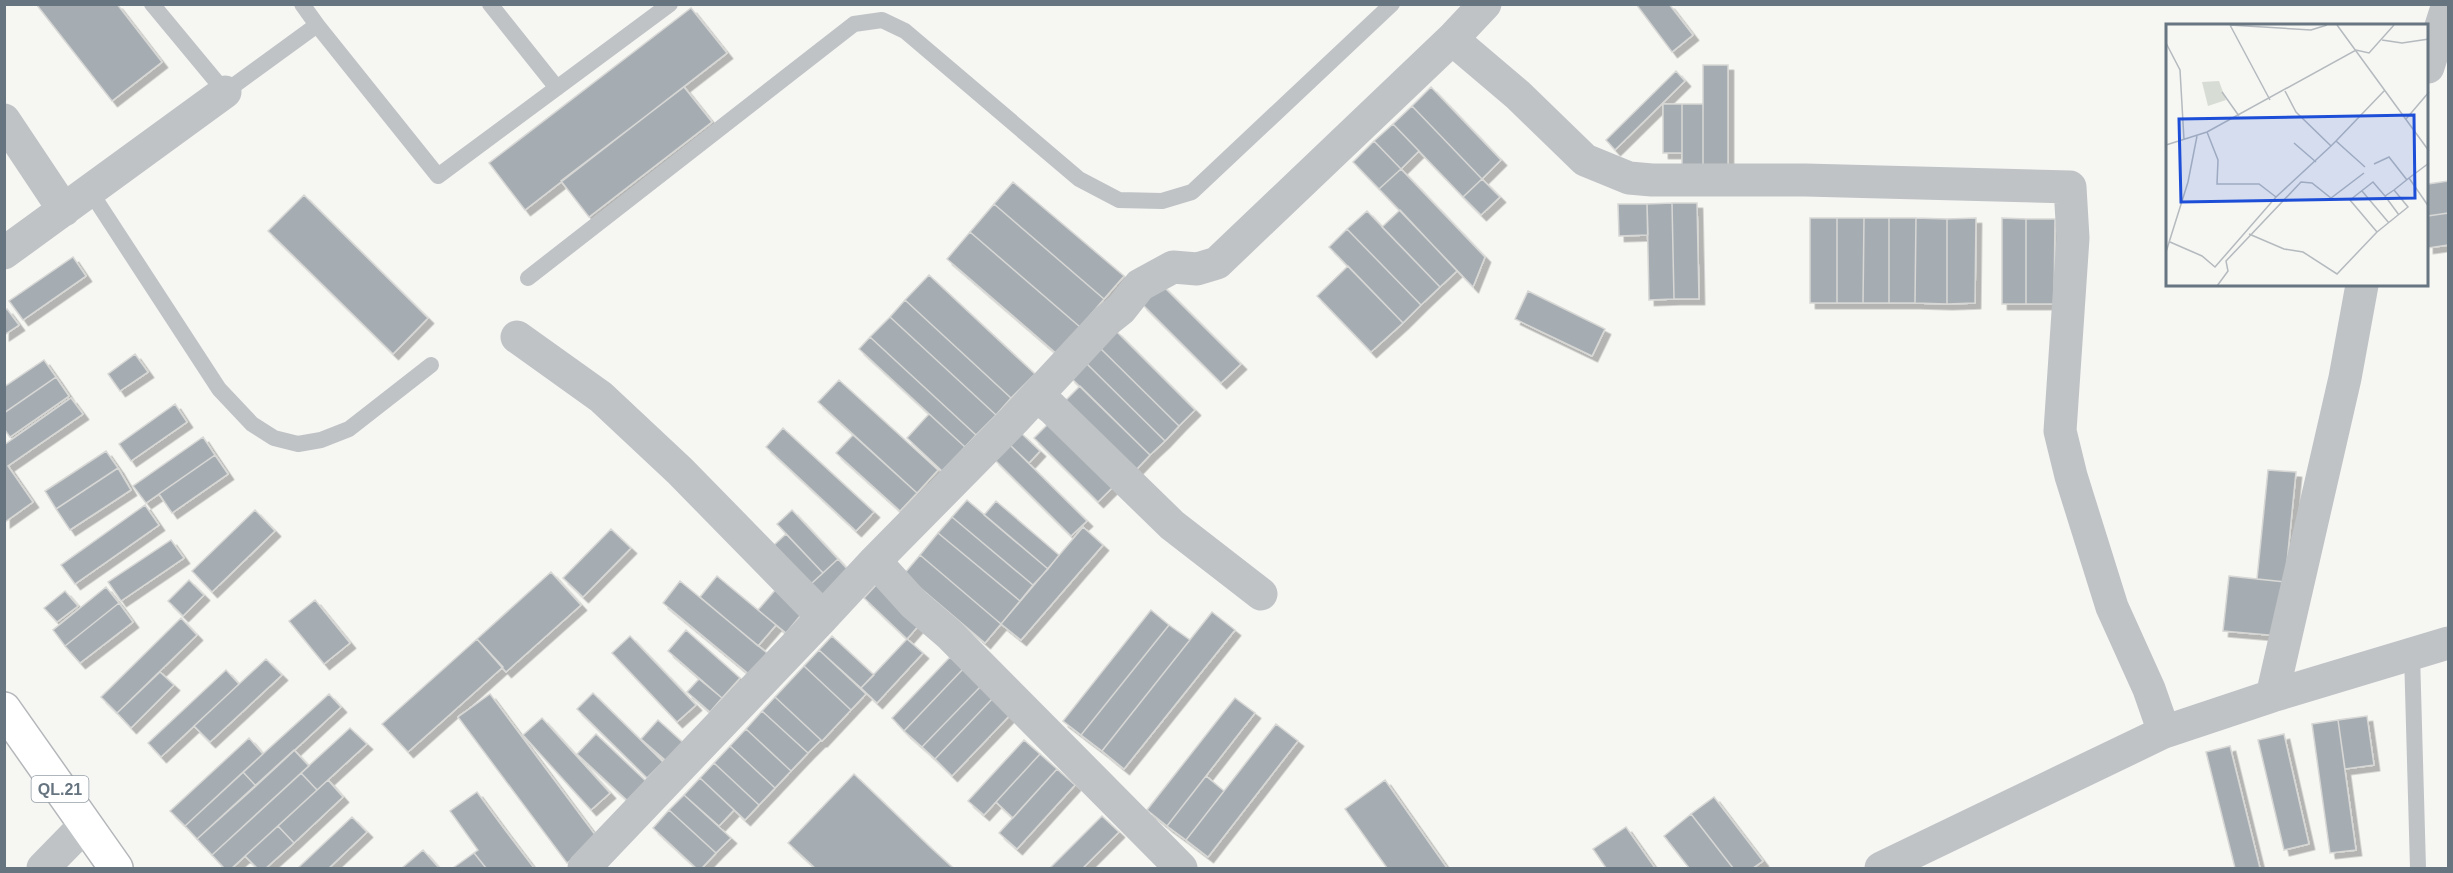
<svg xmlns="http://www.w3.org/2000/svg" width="2453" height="873" font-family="Helvetica,sans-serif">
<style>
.building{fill:#a6adb2;stroke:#d7d7d5;stroke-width:1.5;filter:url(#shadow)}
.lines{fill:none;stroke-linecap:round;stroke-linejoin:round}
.highway-casing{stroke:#b4b7ba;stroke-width:36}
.lane{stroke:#bfc3c6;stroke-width:16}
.street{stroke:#bfc3c6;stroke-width:33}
.highway{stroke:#fff;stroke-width:33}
.labels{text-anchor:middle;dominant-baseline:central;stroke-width:6;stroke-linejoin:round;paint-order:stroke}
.shield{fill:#fff;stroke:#959ea7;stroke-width:1.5}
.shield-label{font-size:16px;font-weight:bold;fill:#677581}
.inset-road{fill:none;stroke:#b4babe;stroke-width:1.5}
.view{fill:#1d4ed8;fill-opacity:0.15;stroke:#1d4ed8;stroke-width:3}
.inset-edge{fill:none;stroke:#677581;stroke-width:3}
</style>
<defs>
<filter id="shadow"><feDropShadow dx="5.5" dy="5.5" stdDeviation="0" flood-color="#0004"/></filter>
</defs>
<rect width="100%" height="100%" fill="#f6f6f3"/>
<path class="building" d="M 36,4 L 117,4 L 162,62 L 112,101 Z
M 1636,4 L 1669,4 L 1693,35 L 1672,52 Z
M 691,8 L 727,53 L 525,210 L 489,163 Z
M 1703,65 L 1728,65 L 1728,173 L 1703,172 Z
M 1676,71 L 1685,81 L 1615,150 L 1606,140 Z
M 684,87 L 712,122 L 589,217 L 561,181 Z
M 1431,87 L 1501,160 L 1482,179 L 1412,106 Z
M 1663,104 L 1682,104 L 1682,153 L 1663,153 Z
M 1682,104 L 1703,104 L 1703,172 L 1682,173 Z
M 1412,106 L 1482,179 L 1463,197 L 1393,124 Z
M 1393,124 L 1419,151 L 1401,169 L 1374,141 Z
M 1374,141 L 1401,169 L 1379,189 L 1353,162 Z
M 1401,169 L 1485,257 L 1473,287 L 1379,189 Z
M 1482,179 L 1500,197 L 1481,215 L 1463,197 Z
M 2448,181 L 2448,213 L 2428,216 L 2428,184 Z
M 1013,182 L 1124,276 L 1104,299 L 994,204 Z
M 304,195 L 428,318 L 393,354 L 268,231 Z
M 1672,203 L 1674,299 L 1649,300 L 1647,204 Z
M 1672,203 L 1697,203 L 1699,299 L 1674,299 Z
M 994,204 L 1104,299 L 1080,327 L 970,232 Z
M 1618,204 L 1647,204 L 1648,235 L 1619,236 Z
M 1400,210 L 1457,271 L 1440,287 L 1382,227 Z
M 1367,211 L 1440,287 L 1421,305 L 1347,229 Z
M 2448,213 L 2448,245 L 2428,248 L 2428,216 Z
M 1810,218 L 1837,218 L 1837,303 L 1810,303 Z
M 1837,218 L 1864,218 L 1863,303 L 1837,303 Z
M 1864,218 L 1889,218 L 1889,303 L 1863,303 Z
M 1889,218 L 1916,218 L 1915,303 L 1889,303 Z
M 1916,218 L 1947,219 L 1947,304 L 1915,303 Z
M 1976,218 L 1975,303 L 1947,304 L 1947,219 Z
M 2002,218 L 2026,219 L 2026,304 L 2002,304 Z
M 2026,219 L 2055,219 L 2054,304 L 2026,304 Z
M 1347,229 L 1421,305 L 1403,323 L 1329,247 Z
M 970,232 L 1080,327 L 1057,354 L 947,259 Z
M 73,257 L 86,276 L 23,320 L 9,301 Z
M 1348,266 L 1403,323 L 1371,352 L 1317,296 Z
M 929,275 L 1035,374 L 1011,398 L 905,300 Z
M 1162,285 L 1241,364 L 1221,383 L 1142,304 Z
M 1528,291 L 1605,329 L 1592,356 L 1515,319 Z
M 905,300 L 1011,398 L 996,415 L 890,317 Z
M 7,309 L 19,325 L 4,335 L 4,311 Z
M 890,317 L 996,415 L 976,435 L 870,337 Z
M 1116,331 L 1195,410 L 1179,426 L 1100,348 Z
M 870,337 L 976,435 L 965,447 L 859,349 Z
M 1100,348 L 1179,426 L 1165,441 L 1085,362 Z
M 135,354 L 148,372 L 120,391 L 108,374 Z
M 44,360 L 56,377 L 4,413 L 4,387 Z
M 1085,362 L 1165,441 L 1150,455 L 1070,377 Z
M 56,377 L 69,396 L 10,437 L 4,429 L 4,413 Z
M 839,380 L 938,470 L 917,493 L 818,402 Z
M 1080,386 L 1150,455 L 1133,473 L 1062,404 Z
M 71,398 L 83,414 L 8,466 L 33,502 L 5,522 L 4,445 Z
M 175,404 L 187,422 L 131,461 L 119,444 Z
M 929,414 L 965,447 L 942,471 L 907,438 Z
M 1050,422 L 1114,486 L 1098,502 L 1034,438 Z
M 783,428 L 874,512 L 856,531 L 766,447 Z
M 1021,433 L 1040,451 L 1029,463 L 1009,444 Z
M 853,435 L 917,493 L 900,511 L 836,453 Z
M 203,437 L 215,455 L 146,503 L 133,486 Z
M 1009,444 L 1087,521 L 1071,536 L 994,459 Z
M 106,451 L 118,468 L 56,509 L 45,491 Z
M 215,455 L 228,474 L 172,513 L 159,494 Z
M 118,468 L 131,490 L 70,530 L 56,509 Z
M 2268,470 L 2296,472 L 2285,582 L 2257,579 Z
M 967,500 L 1048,569 L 1033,585 L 952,517 Z
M 996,501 L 1059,555 L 1048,569 L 984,515 Z
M 145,505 L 159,525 L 75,584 L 61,565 Z
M 255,510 L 275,531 L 212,592 L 192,571 Z
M 792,510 L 838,559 L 823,573 L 777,524 Z
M 952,517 L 1033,585 L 1020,601 L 938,533 Z
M 1083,527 L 1103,545 L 1021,640 L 1001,624 Z
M 611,529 L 631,548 L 583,597 L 563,578 Z
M 938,533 L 1020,601 L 1001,624 L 920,555 Z
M 786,534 L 823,573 L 811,584 L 774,545 Z
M 171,540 L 184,558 L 121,601 L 108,582 Z
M 920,555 L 1001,624 L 985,643 L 904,574 Z
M 838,559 L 850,572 L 823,597 L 811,584 Z
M 551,572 L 581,605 L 506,672 L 477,639 Z
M 717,576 L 776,625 L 758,646 L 700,597 Z
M 2229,576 L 2285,582 L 2280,636 L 2223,631 Z
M 189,580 L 204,595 L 183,616 L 168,601 Z
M 680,581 L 767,653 L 750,675 L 663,603 Z
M 878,583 L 921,623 L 907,639 L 864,598 Z
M 106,587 L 119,603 L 65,646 L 53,630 Z
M 777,588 L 805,610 L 786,633 L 758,610 Z
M 65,591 L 78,606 L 57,622 L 44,608 Z
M 315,600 L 350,643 L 324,664 L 289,621 Z
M 119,603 L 133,622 L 80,663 L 65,646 Z
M 1151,610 L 1169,625 L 1081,735 L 1063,721 Z
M 1212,612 L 1235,630 L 1124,769 L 1102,751 Z
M 181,618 L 197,635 L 117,713 L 101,697 Z
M 1169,625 L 1190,640 L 1102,751 L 1081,735 Z
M 686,630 L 740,678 L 722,698 L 668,651 Z
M 630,636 L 696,705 L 677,722 L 612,653 Z
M 832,636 L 874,675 L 861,688 L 819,650 Z
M 477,639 L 503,667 L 408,752 L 382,724 Z
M 907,639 L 923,653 L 877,703 L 861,688 Z
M 819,650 L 866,694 L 851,710 L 804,666 Z
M 950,657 L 963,669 L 904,731 L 892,718 Z
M 266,659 L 282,675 L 210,742 L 194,726 Z
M 804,666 L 851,710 L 822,741 L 775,697 Z
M 963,669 L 981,686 L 922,747 L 904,731 Z
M 226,670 L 239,684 L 161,757 L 148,743 Z
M 160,672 L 174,685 L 131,728 L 117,713 Z
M 699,679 L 722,698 L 710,712 L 687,692 Z
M 981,686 L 993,698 L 935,759 L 922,747 Z
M 593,693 L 663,762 L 647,778 L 577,709 Z
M 329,694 L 341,707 L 256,786 L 243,772 Z
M 490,694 L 599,840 L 567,863 L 458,717 Z
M 775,697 L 821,740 L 808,753 L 762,711 Z
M 993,698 L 1011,714 L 952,776 L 935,759 Z
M 1235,698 L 1255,713 L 1167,826 L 1147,810 Z
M 762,711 L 808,753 L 791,771 L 746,729 Z
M 2367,716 L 2374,765 L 2345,769 L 2338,720 Z
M 542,718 L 610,793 L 591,810 L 523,735 Z
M 658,720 L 689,748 L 672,766 L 641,739 Z
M 2338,720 L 2356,850 L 2330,853 L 2312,724 Z
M 1276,724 L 1298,741 L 1208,857 L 1186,840 Z
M 350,728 L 367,744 L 317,790 L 301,773 Z
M 746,729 L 791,771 L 775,788 L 730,746 Z
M 596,734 L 650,785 L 631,804 L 577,754 Z
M 2284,734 L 2309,844 L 2284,850 L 2258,740 Z
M 249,738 L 263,754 L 185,826 L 170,811 Z
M 1024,740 L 1040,754 L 984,815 L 968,801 Z
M 730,746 L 775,788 L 759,805 L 714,763 Z
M 2230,746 L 2260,868 L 2235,868 L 2206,752 Z
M 294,750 L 309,766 L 212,855 L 197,839 Z
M 1040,754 L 1057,769 L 1013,818 L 996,802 Z
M 714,763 L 759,805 L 745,820 L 700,778 Z
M 1057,769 L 1075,785 L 1017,849 L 999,833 Z
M 243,772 L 256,786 L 197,839 L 185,826 Z
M 301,773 L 317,790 L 232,868 L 224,868 L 212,855 Z
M 854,774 L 929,846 L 953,868 L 815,868 L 788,843 Z
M 1206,776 L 1224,791 L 1186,840 L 1167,826 Z
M 700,778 L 734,810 L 719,826 L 684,795 Z
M 328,780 L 343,797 L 294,843 L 278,826 Z
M 1385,780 L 1447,868 L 1387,868 L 1345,809 Z
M 477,792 L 505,830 L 534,868 L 486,868 L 474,853 L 478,850 L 450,811 Z
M 684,795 L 731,838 L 716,853 L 669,810 Z
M 1714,797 L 1763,861 L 1753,868 L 1733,868 L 1691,814 Z
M 669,810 L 716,853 L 702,868 L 696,868 L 653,828 Z
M 1691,814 L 1733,868 L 1689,868 L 1664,836 Z
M 1102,816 L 1119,832 L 1083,868 L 1050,868 Z
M 352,817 L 367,832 L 329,868 L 298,868 Z
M 278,826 L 294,843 L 266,868 L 257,868 L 245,856 Z
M 1626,827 L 1655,868 L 1606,868 L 1593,849 Z
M 423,850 L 439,868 L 402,868 Z
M 474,853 L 486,868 L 453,868 Z"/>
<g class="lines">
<g class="highway-casing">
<path id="highway" d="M 4,709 L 116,868"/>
</g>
<path class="lane" d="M 152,4 L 225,92 L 317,25 L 438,176 L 670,4
M 302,4 L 317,25
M 490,4 L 557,88
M 90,191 L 219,389 L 252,424 L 274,438 L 298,444 L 321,440 L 349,429 L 431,365
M 528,278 L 854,24 L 882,20 L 905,31 L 1079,179 L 1119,200 L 1162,201 L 1192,192 L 1392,4
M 2412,654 L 2418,868"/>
<path class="street" d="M 1452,39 L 1518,95 L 1585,160 L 1629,178 L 1652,180 L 1805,180 L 2070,187 L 2073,238 L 2060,431 L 2071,476 L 2112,607 L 2149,689 L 2164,732
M 2428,67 L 2448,4
M 4,120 L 64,210
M 4,253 L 225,92
M 517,337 L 601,397 L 680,471 L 823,617 L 875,561 L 914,604 L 949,634 L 1181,868
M 1037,396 L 1052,408 L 1172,525 L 1261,594
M 875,561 L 1014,420 L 1106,321 L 1121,309 L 1140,285 L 1173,267 L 1197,269 L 1217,263 L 1452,39 L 1485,4
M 2272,696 L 2345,378 L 2362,285
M 43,868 L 85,825
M 584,868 L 823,617
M 1881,868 L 2164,732 L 2272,696 L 2448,643"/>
<use href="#highway" class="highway"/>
</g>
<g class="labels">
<rect class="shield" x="31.5" y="776" width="57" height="26" rx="4.5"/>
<g class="shield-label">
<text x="60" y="789">QL.21</text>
</g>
</g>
<g transform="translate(2166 24)">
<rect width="262" height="262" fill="#f6f6f3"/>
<path d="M 53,57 L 60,76 L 42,82 L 36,58 Z" fill="#d7dcd4"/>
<path class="inset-road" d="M 64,1 L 145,6 L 161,1M 64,1 L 104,76M 171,1 L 263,127M 216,16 L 236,19 L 263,15M 0,19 L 14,46 L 18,116M 119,67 L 130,88 L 165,122 L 170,117 L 199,143M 56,68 L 73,92M 240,95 L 263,68M 41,108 L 52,136 L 51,160 L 93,160 L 110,173M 170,117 L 219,66M 128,119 L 150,138M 0,121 L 41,108 L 190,26 L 203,29 L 228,1M 208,140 L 223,133 L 241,156M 243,154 L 263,183M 228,166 L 242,183 L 211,208 L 184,176 L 207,158 L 219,172 L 228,166 L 243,154 L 263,139M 196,167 L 223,199M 219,172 L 233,191M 83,210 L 118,225 L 137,228 L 171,250 L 211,208M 4,218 L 36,232 L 49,243 L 110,173 L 165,122M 0,228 L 22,158 L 31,112M 51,262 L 62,247 L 60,237 L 135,158 L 146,159 L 165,174 L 198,149"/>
<path class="view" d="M 248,91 L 249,174 L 15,178 L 13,95 Z"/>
<rect width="262" height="262" class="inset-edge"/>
</g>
<rect width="2453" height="873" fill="none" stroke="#677581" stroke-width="12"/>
</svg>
